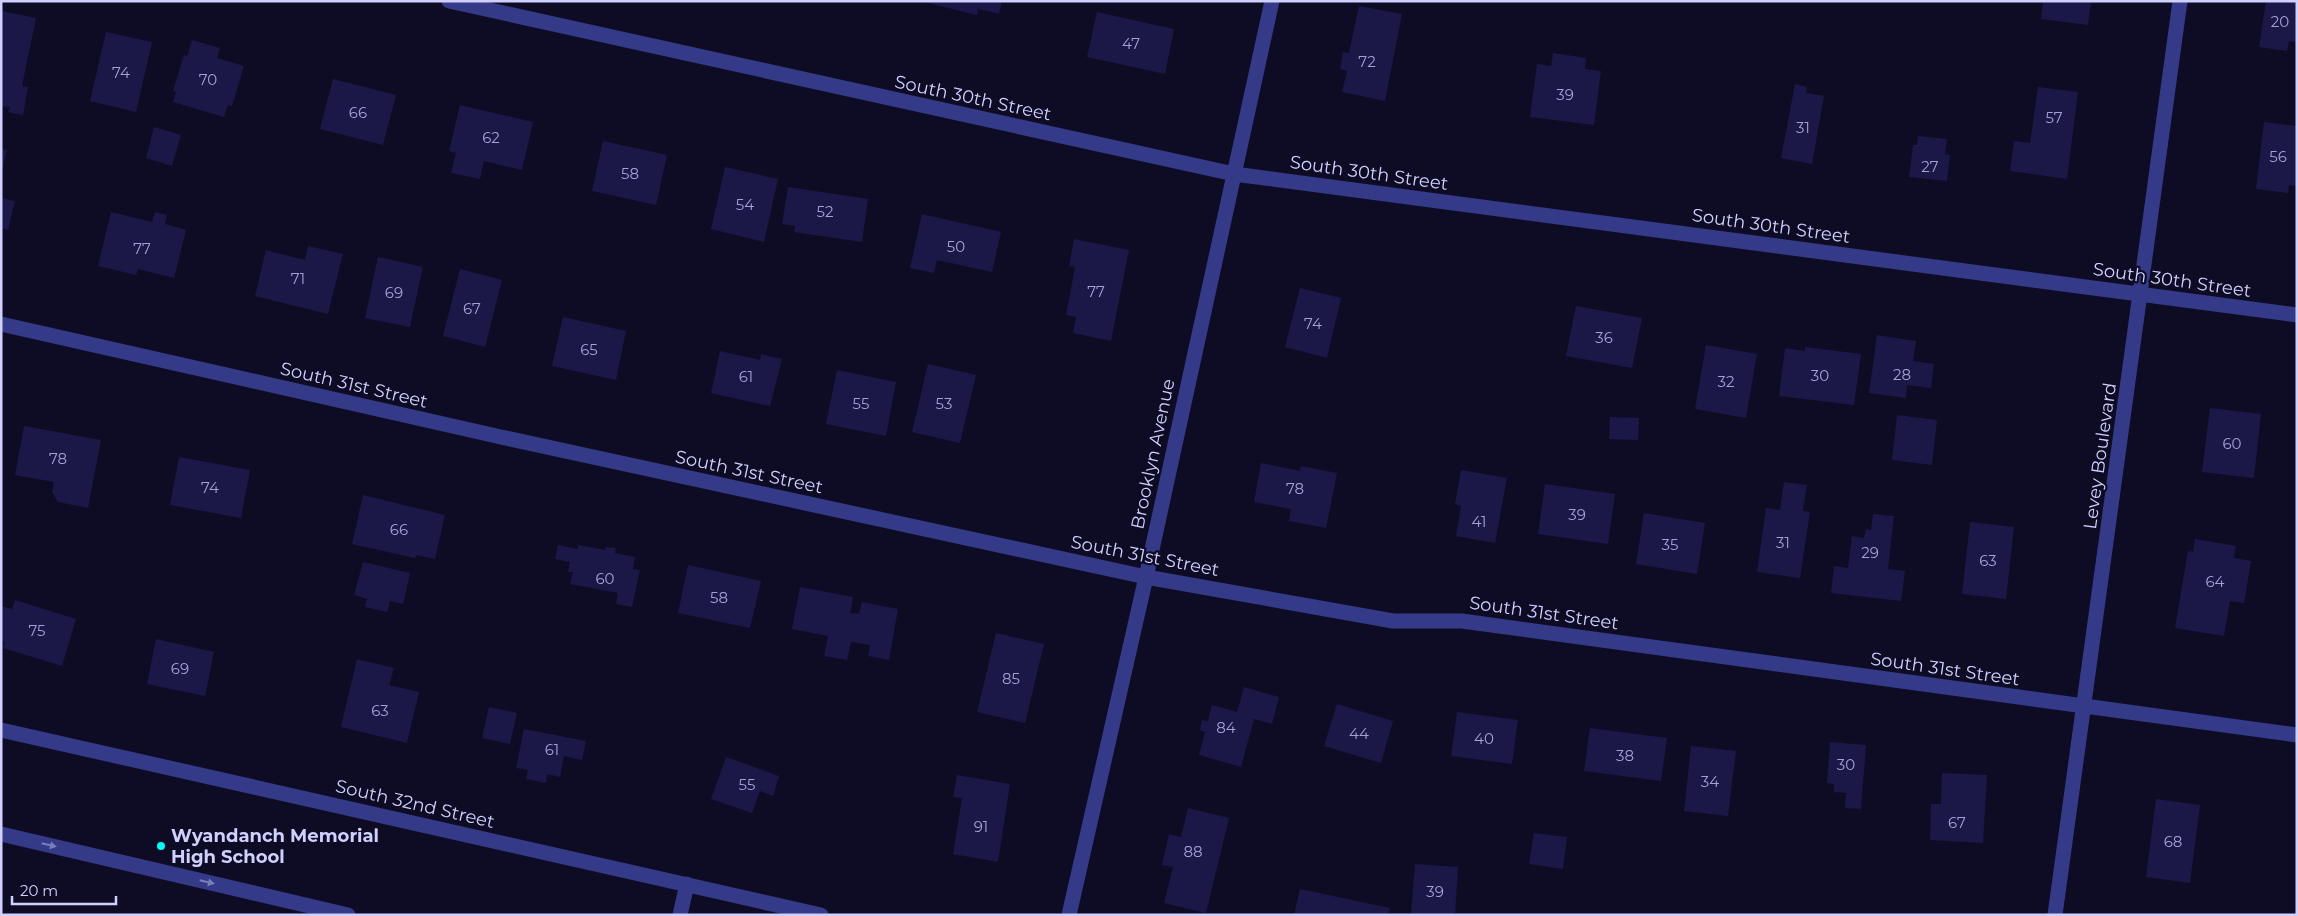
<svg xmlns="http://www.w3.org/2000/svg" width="2298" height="916" font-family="Montserrat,sans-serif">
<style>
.building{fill:#1b1747}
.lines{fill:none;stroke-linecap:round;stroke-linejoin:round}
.minor{stroke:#343a87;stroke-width:15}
.oneway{fill:#7a7ebd}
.poi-dot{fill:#00fbf8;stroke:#0e0c25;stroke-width:2}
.labels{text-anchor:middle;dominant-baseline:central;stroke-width:4.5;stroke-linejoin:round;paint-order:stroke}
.number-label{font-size:15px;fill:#a3a2d1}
.street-label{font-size:18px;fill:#d0d0ff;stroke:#0e0c25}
.poi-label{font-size:18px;font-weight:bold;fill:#d0d0ff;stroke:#0e0c25;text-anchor:start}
</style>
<rect width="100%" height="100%" fill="#0e0c25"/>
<path class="building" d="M 920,1 L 1002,1 L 999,14 L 978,9 L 977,15 Z
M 2043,1 L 2091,1 L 2088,25 L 2041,19 Z
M 2266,1 L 2297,1 L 2297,42 L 2289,41 L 2287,51 L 2259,47 Z
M 1359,6 L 1402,14 L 1385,101 L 1342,92 L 1347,71 L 1340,69 L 1343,52 L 1349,53 Z
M 1,11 L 36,18 L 22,86 L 28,87 L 23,115 L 8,112 L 10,107 L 1,106 Z
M 1097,12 L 1174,29 L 1165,74 L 1087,57 Z
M 106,32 L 152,42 L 136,112 L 90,101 Z
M 192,40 L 220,48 L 217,58 L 244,66 L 232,106 L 228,105 L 224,117 L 173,102 L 176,92 L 173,91 L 184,55 L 187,56 Z
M 1553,53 L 1586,58 L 1585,69 L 1601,71 L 1594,125 L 1530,117 L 1537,64 L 1551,66 Z
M 333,79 L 396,95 L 383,145 L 320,129 Z
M 1795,84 L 1807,87 L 1806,93 L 1824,96 L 1812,164 L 1781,158 Z
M 2038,87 L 2078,92 L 2067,179 L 2010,171 L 2014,141 L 2030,143 Z
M 460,105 L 533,122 L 522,170 L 484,161 L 480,179 L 451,173 L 456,153 L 449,151 Z
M 2264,122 L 2297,126 L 2297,186 L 2289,185 L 2288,193 L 2256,189 Z
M 154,127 L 181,135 L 172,166 L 146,158 Z
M 1918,136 L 1947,139 L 1945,154 L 1950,155 L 1947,181 L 1909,177 L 1913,145 L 1917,145 Z
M 603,141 L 667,155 L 656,205 L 592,191 Z
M 1,149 L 7,150 L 2,170 L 1,170 Z
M 725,167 L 778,179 L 764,242 L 711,229 Z
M 788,187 L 868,199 L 862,242 L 794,232 L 795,226 L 782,224 Z
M 1,198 L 15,201 L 8,230 L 1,228 Z
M 111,212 L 152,222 L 155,212 L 167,215 L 165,224 L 186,230 L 174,278 L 138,269 L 136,275 L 98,266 Z
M 922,214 L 1001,232 L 992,272 L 937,260 L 934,273 L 910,268 Z
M 1074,239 L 1129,250 L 1111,341 L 1073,333 L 1076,317 L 1066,315 L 1075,267 L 1069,266 Z
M 308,246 L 343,254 L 328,314 L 255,296 L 266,250 L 305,260 Z
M 378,257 L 423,267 L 410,327 L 365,318 Z
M 460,269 L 502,280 L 485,347 L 443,336 Z
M 1300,288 L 1341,298 L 1327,358 L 1285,347 Z
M 1576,306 L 1642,318 L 1632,368 L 1566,356 Z
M 563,317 L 626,331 L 616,380 L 552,366 Z
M 1877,335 L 1916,341 L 1913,361 L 1934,364 L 1931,388 L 1907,385 L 1906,398 L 1869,393 Z
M 1706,345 L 1757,354 L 1746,418 L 1695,409 Z
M 1805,347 L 1861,354 L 1854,405 L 1779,396 L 1785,348 L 1805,351 Z
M 720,351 L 760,360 L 761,354 L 782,359 L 770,406 L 711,393 Z
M 928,364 L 976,375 L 960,443 L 912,432 Z
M 837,370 L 896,382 L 886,436 L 826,424 Z
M 2210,408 L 2261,414 L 2254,478 L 2202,472 Z
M 1897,415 L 1937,420 L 1932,465 L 1892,460 Z
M 1610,417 L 1639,418 L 1638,440 L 1609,439 Z
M 24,426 L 101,440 L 88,508 L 58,502 L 52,492 L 54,482 L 15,475 Z
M 179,457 L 250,470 L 241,518 L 170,505 Z
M 1261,463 L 1300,471 L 1301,466 L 1337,473 L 1326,528 L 1289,521 L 1291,509 L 1254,502 Z
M 1461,470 L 1507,478 L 1495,543 L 1456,536 L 1461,506 L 1455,504 Z
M 1784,482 L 1807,485 L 1803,511 L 1810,512 L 1800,578 L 1757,572 L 1766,508 L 1780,510 Z
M 1545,484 L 1615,494 L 1608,544 L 1538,534 Z
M 363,495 L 445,515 L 435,559 L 416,555 L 415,558 L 352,544 Z
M 1644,513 L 1705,523 L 1697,574 L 1636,564 Z
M 1873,514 L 1894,516 L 1888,569 L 1905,571 L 1901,601 L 1831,593 L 1834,566 L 1848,568 L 1852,536 L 1864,538 L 1866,529 L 1871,530 Z
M 1970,522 L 2014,527 L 2006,599 L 1962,594 Z
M 2195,539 L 2236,546 L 2234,558 L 2251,561 L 2244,603 L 2230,601 L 2224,636 L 2175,628 L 2188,551 L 2193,552 Z
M 558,545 L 577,549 L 578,545 L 605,550 L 606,547 L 616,548 L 615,553 L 635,557 L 633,569 L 640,570 L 632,607 L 616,604 L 618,593 L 570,584 L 573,572 L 568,572 L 570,562 L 555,559 Z
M 363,562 L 410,573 L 403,604 L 390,601 L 387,612 L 365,607 L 367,599 L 354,595 Z
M 688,565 L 761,581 L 750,628 L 678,613 Z
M 800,587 L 853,597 L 850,613 L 859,614 L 862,602 L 898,609 L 889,660 L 868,656 L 870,645 L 851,642 L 847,660 L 824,656 L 828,636 L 792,629 Z
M 15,600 L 76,619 L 62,666 L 3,648 L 5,642 L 1,641 L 1,606 L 12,609 Z
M 996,633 L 1044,644 L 1025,723 L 977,712 Z
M 156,639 L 214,652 L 205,696 L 147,684 Z
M 357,659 L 394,668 L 389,685 L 419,692 L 407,743 L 341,727 Z
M 1244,687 L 1279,697 L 1272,724 L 1254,719 L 1241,767 L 1199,755 L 1205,732 L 1200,730 L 1202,720 L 1208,721 L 1212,705 L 1237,712 Z
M 1337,704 L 1393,721 L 1381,763 L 1324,746 Z
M 489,707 L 517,713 L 510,744 L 482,738 Z
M 1457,712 L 1518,720 L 1512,764 L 1451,756 Z
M 1590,728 L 1667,738 L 1661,781 L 1584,771 Z
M 524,729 L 586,741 L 582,760 L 564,756 L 560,777 L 547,774 L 546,783 L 526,779 L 528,770 L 516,768 Z
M 1830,742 L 1866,745 L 1861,809 L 1845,808 L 1846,793 L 1834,792 L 1834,784 L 1827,783 Z
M 1691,746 L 1736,751 L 1728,816 L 1684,811 Z
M 726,757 L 779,776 L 773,796 L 760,791 L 752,813 L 711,799 Z
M 1942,773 L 1987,775 L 1983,843 L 1930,840 L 1931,804 L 1941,804 Z
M 957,775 L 1010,784 L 998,862 L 953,854 L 962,798 L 953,797 Z
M 2156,799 L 2200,805 L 2190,883 L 2146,877 Z
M 1188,808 L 1229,818 L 1206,913 L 1164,903 L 1173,867 L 1162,865 L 1169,834 L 1181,837 Z
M 1534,833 L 1567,837 L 1563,869 L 1529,864 Z
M 1415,864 L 1458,867 L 1455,915 L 1411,915 Z
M 1300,889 L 1390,908 L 1388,915 L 1294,915 Z"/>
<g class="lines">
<path class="minor" d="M 449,1 L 1234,174 L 2297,315
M 1,324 L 501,437 L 1146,577 L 1393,621 L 1462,621 L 2297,735
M 1,730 L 821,915
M 1,834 L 348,915
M 680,915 L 687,884
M 1069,915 L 1146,577 L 1272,1
M 2055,915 L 2180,1"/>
</g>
<defs><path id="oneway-solid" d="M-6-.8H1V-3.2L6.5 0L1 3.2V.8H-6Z" transform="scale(1.25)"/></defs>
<g class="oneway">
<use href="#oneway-solid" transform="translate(49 845) rotate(13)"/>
<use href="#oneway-solid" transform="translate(207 882) rotate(13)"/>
</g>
<circle class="poi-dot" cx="161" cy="846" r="5"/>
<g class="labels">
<g class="number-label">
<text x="2280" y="21">20</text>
<text x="1131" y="43">47</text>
<text x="1367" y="61">72</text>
<text x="121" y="72">74</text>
<text x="208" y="79">70</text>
<text x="1565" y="94">39</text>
<text x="358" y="112">66</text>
<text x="2054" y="117">57</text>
<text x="1803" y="127">31</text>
<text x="491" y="137">62</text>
<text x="2278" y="156">56</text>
<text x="1930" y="166">27</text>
<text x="630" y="173">58</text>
<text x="745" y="204">54</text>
<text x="825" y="211">52</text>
<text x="956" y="246">50</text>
<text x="142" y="248">77</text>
<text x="298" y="278">71</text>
<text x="1096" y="291">77</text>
<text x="394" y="292">69</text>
<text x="472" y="308">67</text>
<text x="1313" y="323">74</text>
<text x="1604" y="337">36</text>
<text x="589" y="349">65</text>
<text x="1902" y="374">28</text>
<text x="1820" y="375">30</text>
<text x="746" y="376">61</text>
<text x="1726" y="381">32</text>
<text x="861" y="403">55</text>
<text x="944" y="403">53</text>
<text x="2232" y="443">60</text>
<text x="58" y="458">78</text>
<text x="210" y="487">74</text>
<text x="1295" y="488">78</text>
<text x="1577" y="514">39</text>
<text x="1479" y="521">41</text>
<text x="399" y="529">66</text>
<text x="1783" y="542">31</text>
<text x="1670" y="544">35</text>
<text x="1870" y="552">29</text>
<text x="1988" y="560">63</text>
<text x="605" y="578">60</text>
<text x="2215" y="581">64</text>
<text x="719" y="597">58</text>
<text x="37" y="630">75</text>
<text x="180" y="668">69</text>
<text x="1011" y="678">85</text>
<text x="380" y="710">63</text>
<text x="1226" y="727">84</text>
<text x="1359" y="733">44</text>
<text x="1484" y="738">40</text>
<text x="552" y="749">61</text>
<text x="1625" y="755">38</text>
<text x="1846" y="764">30</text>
<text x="1710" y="781">34</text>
<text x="747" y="784">55</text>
<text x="1957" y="822">67</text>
<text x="981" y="826">91</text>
<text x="2173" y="841">68</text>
<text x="1193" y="851">88</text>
<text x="1435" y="891">39</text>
</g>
<g class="street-label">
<text transform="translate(973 98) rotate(12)">South 30th Street</text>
<text transform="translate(1369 173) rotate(8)">South 30th Street</text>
<text transform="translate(1771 226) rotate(8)">South 30th Street</text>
<text transform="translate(2172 280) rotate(8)">South 30th Street</text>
<text transform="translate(354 385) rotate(13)">South 31st Street</text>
<text transform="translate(1153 454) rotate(-78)">Brooklyn Avenue</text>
<text transform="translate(2100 456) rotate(-82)">Levey Boulevard</text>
<text transform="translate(749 472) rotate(12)">South 31st Street</text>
<text transform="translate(1145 556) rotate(11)">South 31st Street</text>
<text transform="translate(1544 613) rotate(8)">South 31st Street</text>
<text transform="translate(1945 669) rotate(8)">South 31st Street</text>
<text transform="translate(415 804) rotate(13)">South 32nd Street</text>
</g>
<g class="poi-label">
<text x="171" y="836">Wyandanch Memorial<tspan x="171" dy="21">High School</tspan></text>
</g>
</g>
<rect width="2298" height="916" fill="none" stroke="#d0d0ff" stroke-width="5"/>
<path d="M12 896v8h104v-8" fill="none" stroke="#d0d0ff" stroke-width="2.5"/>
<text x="20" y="896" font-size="15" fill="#d0d0ff" stroke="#0e0c25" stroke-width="4" paint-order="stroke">20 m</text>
</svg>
